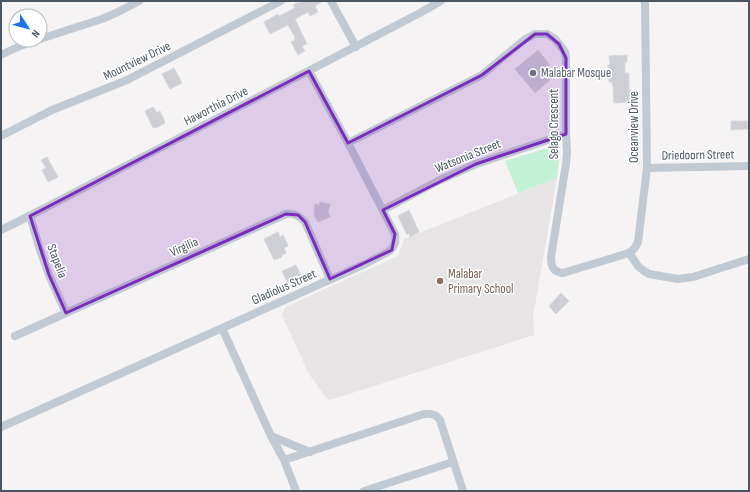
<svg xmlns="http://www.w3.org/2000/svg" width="750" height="492" font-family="'Sofia Sans Condensed',sans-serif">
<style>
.education{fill:#e6e4e5}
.green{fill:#c3f1d5}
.building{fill:#cdcfd5;stroke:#d7d9de}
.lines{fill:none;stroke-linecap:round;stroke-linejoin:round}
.minor{stroke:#c1cad2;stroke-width:8}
.marked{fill:#7b2cbf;fill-opacity:0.2;stroke:#7b2cbf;stroke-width:3;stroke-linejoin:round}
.worship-dot{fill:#6b7280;stroke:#fff;stroke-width:1.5}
.education-dot{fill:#8d6e63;stroke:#fff;stroke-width:1.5}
.labels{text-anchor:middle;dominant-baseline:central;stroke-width:3;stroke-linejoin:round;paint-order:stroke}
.street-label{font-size:13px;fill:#4a5661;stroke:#fff}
.worship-label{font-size:13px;fill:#5b616d;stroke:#fff;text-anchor:start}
.education-label{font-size:13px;fill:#785e54;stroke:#fff;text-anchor:start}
</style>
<rect width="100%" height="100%" fill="#f5f3f3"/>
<path class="education" d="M 557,178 L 533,317 L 534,335 L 330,400 L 326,398 L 309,374 L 282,315 L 285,307 L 398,256 L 404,239 Z"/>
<path class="green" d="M 554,146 L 560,152 L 557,178 L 518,193 L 505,161 Z"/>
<path class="building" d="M 304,1 L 323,1 L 315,6 L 318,12 L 310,16 L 308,12 L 295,19 L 307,44 L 302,46 L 305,51 L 298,55 L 291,42 L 295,40 L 294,37 L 295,37 L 288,25 L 270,34 L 264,22 L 278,14 L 279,16 L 295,8 L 293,5 L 299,2 L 300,3 Z
M 538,50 L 550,65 L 547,67 L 550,71 L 546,74 L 550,80 L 535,93 L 515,69 Z
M 627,55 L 627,62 L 625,62 L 625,73 L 629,73 L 629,89 L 630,89 L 631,102 L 614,103 L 613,85 L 612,85 L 612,82 L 609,82 L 608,65 L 610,65 L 609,56 Z
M 174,68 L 182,83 L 170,89 L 162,74 Z
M 153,107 L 157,113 L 160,111 L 165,122 L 164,122 L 165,123 L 156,128 L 155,127 L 153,128 L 145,111 Z
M 731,121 L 748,121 L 748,129 L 731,130 Z
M 47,157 L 58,177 L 48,182 L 42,170 L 46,168 L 41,160 Z
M 320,202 L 330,204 L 328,212 L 330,217 L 318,222 L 314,215 L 315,204 L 319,205 Z
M 409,210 L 419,232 L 410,237 L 409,233 L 407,235 L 398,216 Z
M 278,232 L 280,237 L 283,235 L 288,246 L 284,248 L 286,253 L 281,256 L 282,257 L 274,260 L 264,239 Z
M 296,265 L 302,278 L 288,284 L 282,271 Z
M 561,293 L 569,301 L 556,314 L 549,306 Z"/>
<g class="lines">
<path class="minor" d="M 331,1 L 356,47
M 40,39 L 102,19 L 118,12 L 139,1
M 1,55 L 20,46 L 37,40
M 1,136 L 52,110 L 127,80 L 281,1
M 348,143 L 482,75 L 524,40 L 535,34 L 547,34 L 555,39 L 559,44 L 565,52 L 566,58 L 566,134 L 567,152 L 566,164 L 551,257 C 551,266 553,272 563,273 L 629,253 C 634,250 636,247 638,242 L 647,168 L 645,1
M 647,168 L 749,166
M 383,210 L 438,181 L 476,164 L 566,134
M 30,216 L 40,250 L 49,275 L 66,313
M 1,230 C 46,208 91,184 135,161 C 230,112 324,63 418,14 L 441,1
M 629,253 L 638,266 L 644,271 L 649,274 L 678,279 L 693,277 L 749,259
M 222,328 L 271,436 L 284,460 L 296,491
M 15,336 L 286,214 C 295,213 299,216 305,222 L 330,279
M 1,427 L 365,264 L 388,252 C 395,247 396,242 395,234 L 348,143 L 309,71
M 271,436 L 310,452
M 284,460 L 424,414 C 431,413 436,414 440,420 L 463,491
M 364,491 L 453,462"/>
</g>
<path class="marked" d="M 535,34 L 547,34 L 559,44 L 566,58 L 566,134 L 476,164 L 383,210 L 395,234 L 392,250 L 330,279 L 305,222 L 298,215 L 286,214 L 66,313 L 49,275 L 30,216 L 309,71 L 348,143 L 482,75 Z"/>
<circle class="worship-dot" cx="533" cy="73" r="4"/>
<circle class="education-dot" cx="440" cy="281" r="4"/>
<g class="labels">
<g class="street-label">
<text transform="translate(137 61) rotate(-26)">Mountview Drive</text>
<text transform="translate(216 106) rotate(-27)">Haworthia Drive</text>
<text transform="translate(554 124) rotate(-90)">Selago Crescent</text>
<text transform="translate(634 127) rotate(-90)">Oceanview Drive</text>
<text transform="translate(698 155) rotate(-1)">Driedoorn Street</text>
<text transform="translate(468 156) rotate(-22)">Watsonia Street</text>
<text transform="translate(184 247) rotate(-24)">Virgilia</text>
<text transform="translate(57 261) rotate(69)">Stapelia</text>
<text transform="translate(284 287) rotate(-24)">Gladiolus Street</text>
</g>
<g class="worship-label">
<text x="541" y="73">Malabar Mosque</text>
</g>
<g class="education-label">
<text x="448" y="274">Malabar<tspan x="448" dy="15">Primary School</tspan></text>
</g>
</g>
<rect width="750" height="492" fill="none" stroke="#4a5661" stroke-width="4"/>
<g transform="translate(28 28) rotate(126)"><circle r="19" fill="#ffffff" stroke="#b7bbc0"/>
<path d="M0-3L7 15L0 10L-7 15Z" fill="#1a73e8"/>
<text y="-6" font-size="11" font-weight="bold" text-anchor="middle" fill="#4a5661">N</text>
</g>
</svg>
